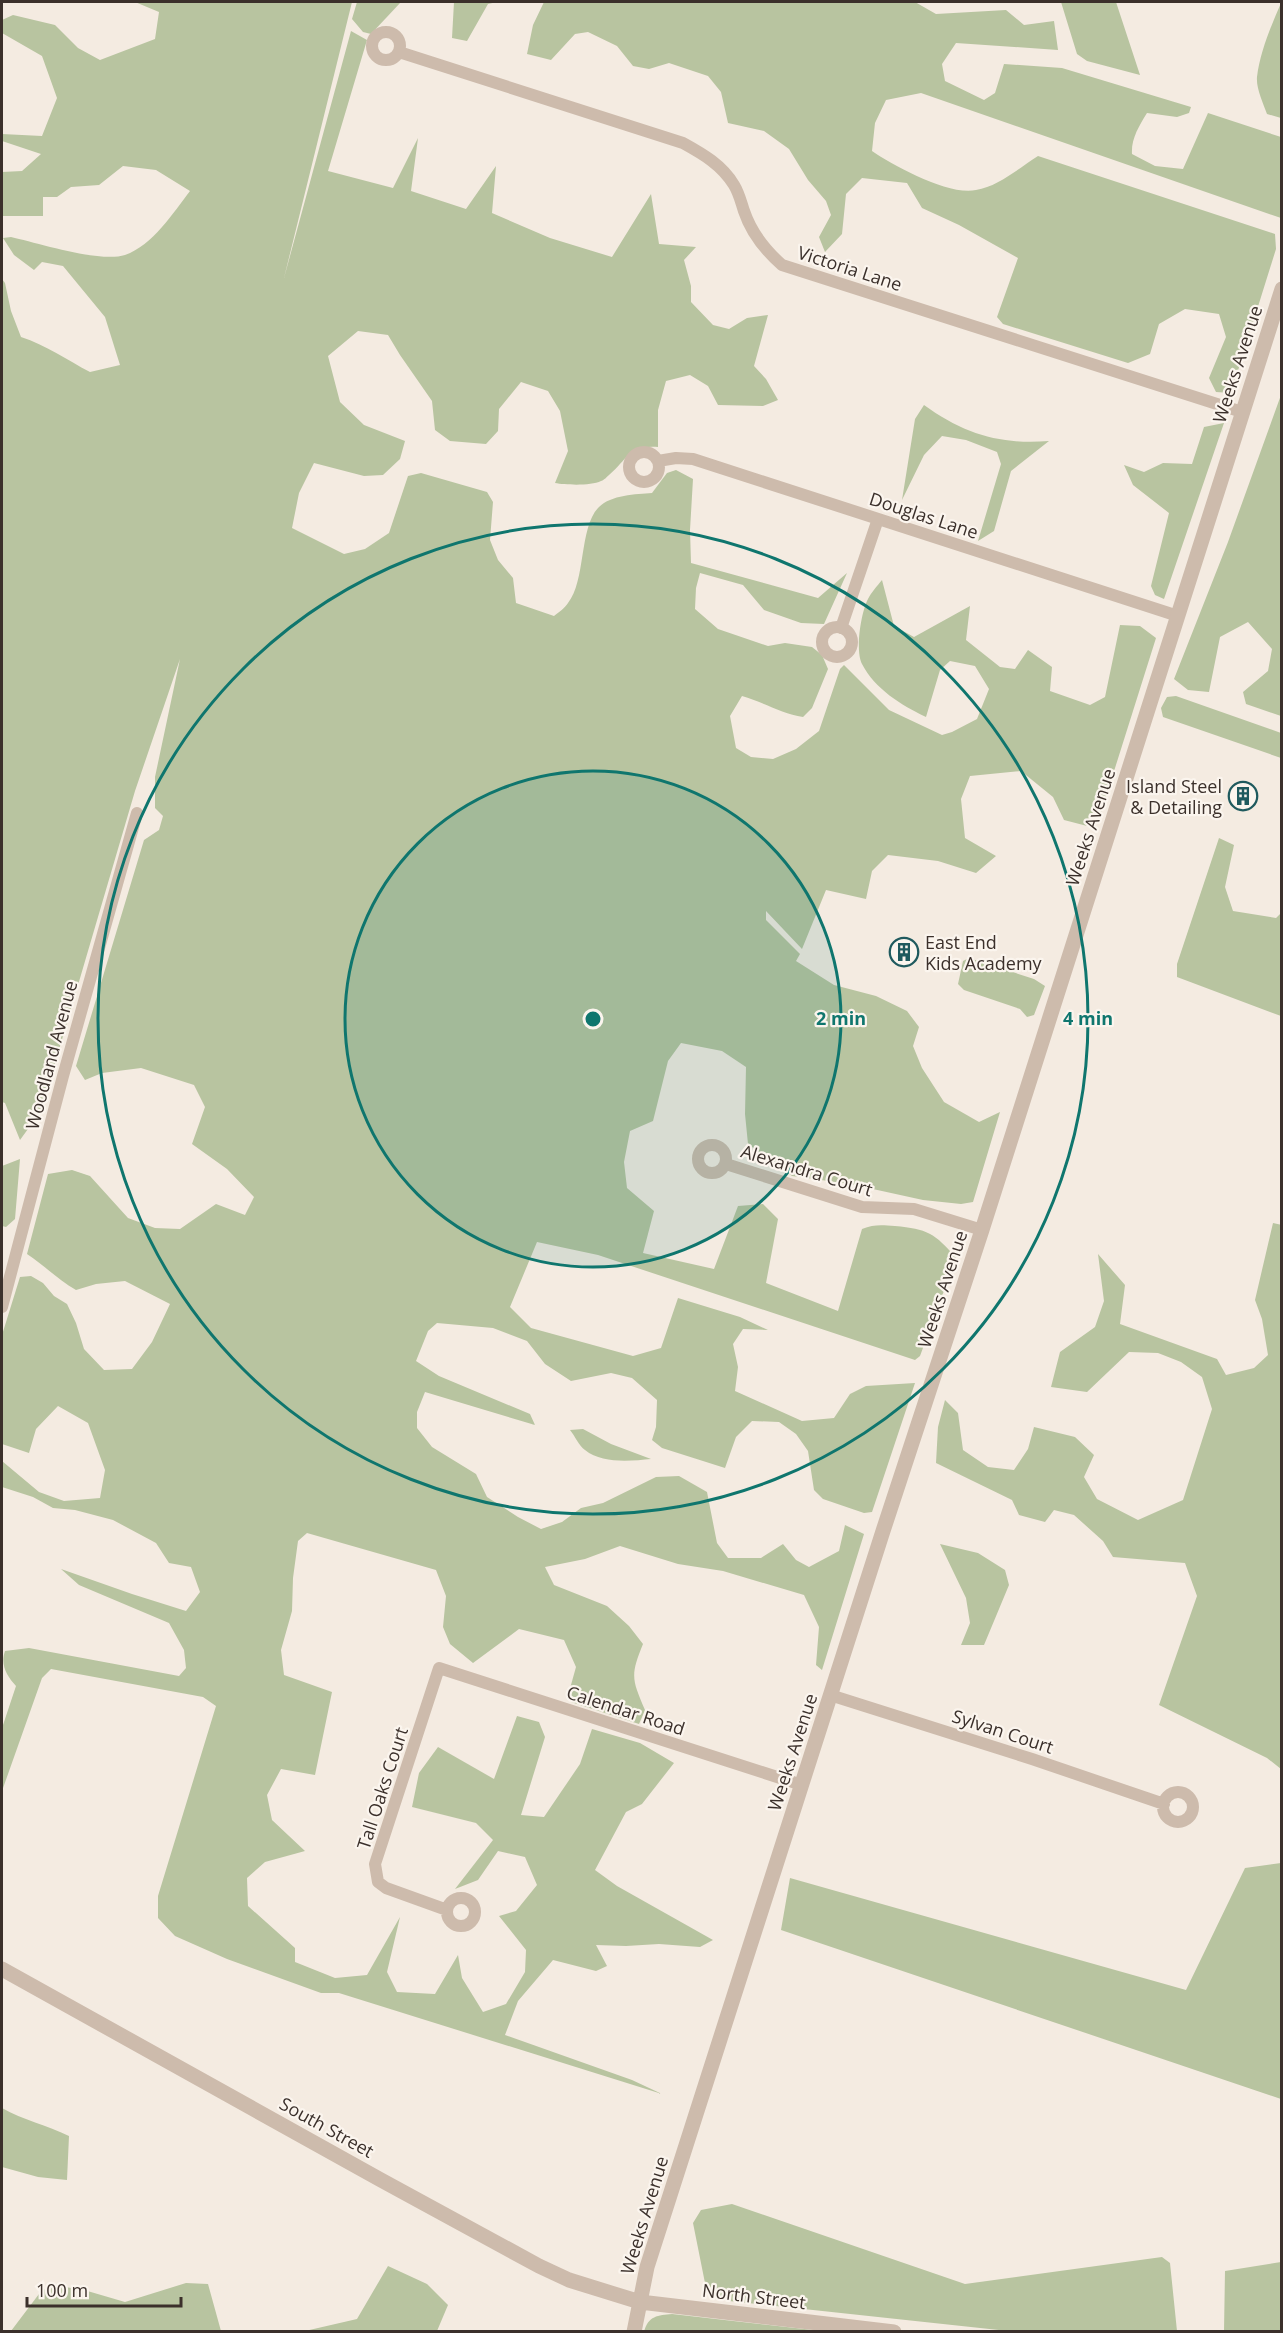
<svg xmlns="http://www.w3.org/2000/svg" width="1283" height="2333" font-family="'Open Sans',sans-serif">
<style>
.green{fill:#b8c4a0}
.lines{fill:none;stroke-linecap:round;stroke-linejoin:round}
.minor{stroke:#cdbbac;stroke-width:12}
.tertiary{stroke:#cdbbac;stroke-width:15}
.ring{fill:none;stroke:#0f766e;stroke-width:3}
.labels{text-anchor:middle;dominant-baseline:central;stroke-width:4.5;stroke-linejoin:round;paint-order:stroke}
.street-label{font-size:18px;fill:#3b302b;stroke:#fbf5ee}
.poi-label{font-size:18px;fill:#3b302b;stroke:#fbf5ee;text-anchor:end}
.centre{fill:#0f766e;stroke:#fbf5ee;stroke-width:3}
.ring-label{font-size:18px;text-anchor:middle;font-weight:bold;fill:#0f766e;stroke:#fbf5ee;stroke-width:4.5;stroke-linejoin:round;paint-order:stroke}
</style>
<rect width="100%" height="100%" fill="#f4ebe1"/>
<path class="green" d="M 135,2 L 352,2 L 284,278 L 351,31 L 367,40 L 328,171 L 393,188 L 418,138 L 411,191 L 466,209 L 496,166 L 492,213 L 550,238 L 612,257 L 651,194 L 659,244 L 696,247 L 684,260 L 691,286 L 691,302 L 713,325 L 729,329 L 747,318 L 768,315 L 754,366 L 766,379 L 778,400 L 763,406 L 718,405 L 708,386 L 690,375 L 666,381 L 658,410 L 658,447 C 628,445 629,458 609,475 C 608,476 603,481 601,481 C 591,486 566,485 555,483 L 568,451 L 560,411 L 548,391 L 521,382 L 499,409 L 498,431 L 486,444 L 450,441 L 435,430 L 432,401 L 400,355 L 388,335 L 358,331 L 328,356 L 340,402 L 364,425 L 405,441 L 400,459 L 383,475 L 364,476 L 314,463 L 299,493 L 292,528 L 344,554 L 365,549 L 389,533 L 408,476 L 421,473 L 487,492 L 493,502 L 490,540 L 498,560 L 513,578 L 516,603 L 554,616 C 559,612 565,608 568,603 C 586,581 579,526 599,507 C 611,495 636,494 652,493 L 667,473 L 676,470 L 693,479 L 690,530 L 691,563 L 818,598 L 847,573 L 824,624 L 801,623 L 764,610 L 743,585 L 700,573 L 696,588 L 695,609 L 718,629 L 768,646 L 785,643 L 812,647 L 822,655 L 828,669 L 812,708 L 803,717 C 782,714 763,702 742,696 L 730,716 L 736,748 L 751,757 L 773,759 L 796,749 L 819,731 L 840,669 L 844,665 L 889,710 L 942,735 L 952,732 L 977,719 L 989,689 L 975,666 L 950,661 L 940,670 L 926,717 C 901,705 875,689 862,664 C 855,651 861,612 868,599 C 871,593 877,586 882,580 L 894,626 L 914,637 L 970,606 L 966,640 L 1000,667 L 1015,669 L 1028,650 L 1052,667 L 1050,691 L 1090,705 L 1105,697 L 1120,625 L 1140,626 L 1156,638 L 1098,822 L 1091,827 L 1064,820 L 1053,797 L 1021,771 L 970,776 L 961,799 L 965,838 L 996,856 L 976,873 L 938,861 L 888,855 L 872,871 L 866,899 L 826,890 L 802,949 L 766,911 L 766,920 L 800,954 L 796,961 L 834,985 L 876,996 L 907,1011 L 919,1027 L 913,1046 L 922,1068 L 944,1102 L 979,1122 L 1000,1112 L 973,1202 L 961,1204 L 923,1200 L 850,1184 L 792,1176 L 748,1144 L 745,1114 L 746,1067 L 722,1051 L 681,1043 L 668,1061 L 653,1121 L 630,1131 L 624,1162 L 627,1188 L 654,1211 L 643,1253 L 714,1269 L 738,1206 L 763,1204 L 778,1219 L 766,1283 L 838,1311 L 862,1229 C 874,1224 882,1225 895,1226 C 927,1229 935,1233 956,1258 L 920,1356 L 915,1360 L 598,1255 L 537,1242 L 510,1307 L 531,1328 L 633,1356 L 661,1348 L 678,1298 L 740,1317 L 768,1330 L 743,1329 L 733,1344 L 738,1367 L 735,1391 L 802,1421 L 834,1418 L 850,1394 L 866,1386 L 915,1383 L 872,1512 L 864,1513 L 823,1499 L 814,1490 L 808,1451 L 796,1434 L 779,1422 L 752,1421 L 736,1437 L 725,1468 L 662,1448 L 652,1440 L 656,1427 L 657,1400 L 632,1378 L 611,1373 L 571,1381 L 545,1364 L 527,1341 L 493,1328 L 437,1323 L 428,1331 L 416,1361 L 439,1376 L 530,1414 L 535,1425 L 425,1392 L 417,1412 L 417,1428 L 432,1447 L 476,1474 L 487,1497 L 518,1517 L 541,1529 L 562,1522 L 581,1508 L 603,1503 L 656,1477 L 679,1476 L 707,1492 L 717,1543 L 728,1558 L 761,1558 L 783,1544 L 796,1560 L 809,1567 L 839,1551 L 845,1525 L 864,1534 L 822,1670 L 816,1665 L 819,1627 L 804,1595 L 723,1571 L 678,1564 L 620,1546 L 585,1559 L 545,1567 L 554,1585 L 607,1606 L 629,1626 L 643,1644 C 630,1676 632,1679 645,1710 L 639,1724 L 571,1702 L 569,1692 L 576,1667 L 564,1640 L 519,1629 L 473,1663 L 450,1644 L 443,1627 L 446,1596 L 436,1570 L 307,1533 L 298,1541 L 293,1578 L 292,1611 L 281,1650 L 284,1675 L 332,1692 L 315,1775 L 281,1769 L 267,1795 L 272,1820 L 305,1851 L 265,1862 L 247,1878 L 248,1906 L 295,1948 L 295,1962 L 335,1978 L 367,1975 L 400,1917 L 387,1972 L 397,1992 L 435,1994 L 458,1955 L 462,1978 L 483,2012 L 506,2004 L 525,1972 L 526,1950 L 499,1916 L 516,1911 L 537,1885 L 525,1857 L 498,1851 L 478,1880 L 455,1889 L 493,1840 L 476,1823 L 412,1807 L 419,1773 L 438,1747 L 494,1779 L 517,1716 L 539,1722 L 545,1737 L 521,1815 L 544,1817 L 580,1764 L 592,1729 L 640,1743 L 674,1763 L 642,1804 L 626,1812 L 595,1870 L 617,1886 L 713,1940 L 700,1947 L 659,1944 L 626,1946 L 596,1945 L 607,1966 L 596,1971 L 553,1960 L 518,2001 L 505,2035 L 632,2080 L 662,2094 L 339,1993 L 321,1993 L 227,1959 L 175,1936 L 158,1918 L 158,1896 L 216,1706 L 203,1697 L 51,1669 L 42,1678 L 2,1791 L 2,1728 L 16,1686 C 7,1676 0,1665 5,1651 L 29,1648 L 179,1676 L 186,1668 L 184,1650 L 169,1623 L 79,1585 L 61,1569 L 132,1594 L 186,1611 L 200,1592 L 191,1567 L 169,1563 L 156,1543 L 113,1520 L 75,1510 L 53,1508 L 33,1497 L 2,1487 L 2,1461 L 39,1492 L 64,1501 L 100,1498 L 105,1470 L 88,1423 L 58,1406 L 36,1429 L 29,1453 L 2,1444 L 2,1335 L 20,1277 L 31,1276 L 43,1283 L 54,1296 L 67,1304 L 76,1323 L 84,1349 L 104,1370 L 132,1369 L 152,1342 L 170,1304 L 125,1281 L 96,1284 L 76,1290 C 58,1280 44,1265 27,1254 L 48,1174 L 72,1170 L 90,1176 L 128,1218 L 155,1228 L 180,1229 L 216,1204 L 245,1215 L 254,1197 L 227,1169 L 192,1144 L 205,1107 L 194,1085 L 141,1068 L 102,1073 L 85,1080 L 76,1066 L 144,840 L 159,830 L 163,816 L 155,808 L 155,777 L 180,659 L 135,791 L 41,1111 L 20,1140 L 5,1103 L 2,1102 L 2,279 L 5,283 L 11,311 L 21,337 C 46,345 67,360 90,372 L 120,365 L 105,317 L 63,266 L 42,262 L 34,270 L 14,255 L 3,238 L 11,237 C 38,243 100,263 125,255 C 153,245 173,213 190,191 L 156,170 L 123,166 L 99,185 L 71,187 L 57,197 L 43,197 L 43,216 L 2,216 L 2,172 L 22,171 L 41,154 L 2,141 L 2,134 L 42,136 L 57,98 L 42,56 L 2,33 L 2,20 L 13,15 L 55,25 L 78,48 L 100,60 L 155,39 L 159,12 Z
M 357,2 L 401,2 L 371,34 L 363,32 L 352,19 Z
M 454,2 L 497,2 L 488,4 L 467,41 L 452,38 Z
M 544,2 L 915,2 L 936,14 L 1006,10 L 1024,25 L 1054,21 L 1058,50 L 956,43 L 942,64 L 945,81 L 984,100 L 995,93 L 1004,64 L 1062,68 L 1191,107 L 1189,113 L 1177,117 L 1147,113 C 1139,126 1131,139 1132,154 L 1155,166 L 1183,169 L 1208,113 L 1281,137 L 1281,218 L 921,93 L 886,100 L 875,123 L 872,151 C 894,166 949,196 976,190 C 999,186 1019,168 1038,156 L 1275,234 L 1276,249 L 1231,393 L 1216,392 L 1209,378 L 1226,337 L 1219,314 L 1185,309 L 1159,324 L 1150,354 L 1128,363 L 1003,324 L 997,317 L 1018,258 L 959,225 L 922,208 L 907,183 L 862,178 L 846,194 L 842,234 L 825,252 L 819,237 L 831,215 L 826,201 L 808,180 L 789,149 L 764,131 L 728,123 L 721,92 L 708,76 L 669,63 L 649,69 L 633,66 L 617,46 L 588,32 L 575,34 L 551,60 L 527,54 L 533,25 Z
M 1061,2 L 1116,2 L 1140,75 L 1087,61 L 1077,54 Z
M 1281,3 L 1281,118 L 1267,114 C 1263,103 1256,88 1257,77 C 1260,52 1271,26 1281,3 Z
M 1281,395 L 1282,716 L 1281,716 L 1246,704 L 1243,692 L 1268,671 L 1272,649 L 1248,622 L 1220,637 L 1209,692 L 1188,690 L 1174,679 L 1228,542 Z
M 924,405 C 964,434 1001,445 1049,441 L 1011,471 L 994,531 L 978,541 L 1001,464 L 997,452 L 966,440 L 942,436 L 924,455 L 902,500 L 915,419 Z
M 1224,423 L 1164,599 L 1155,595 L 1151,586 L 1169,513 L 1133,485 L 1124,465 L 1144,472 L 1163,463 L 1192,464 L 1204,427 Z
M 1176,696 L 1281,733 L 1281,758 L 1163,717 L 1161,708 L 1167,697 Z
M 1219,838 L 1234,845 L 1225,887 L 1233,911 L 1276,918 L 1281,913 L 1281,1016 L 1177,977 L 1177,964 Z
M 969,958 L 1034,979 L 1045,986 L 1034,1015 L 1027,1017 L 1020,1009 L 964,990 L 958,984 L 963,961 Z
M 20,1159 L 15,1219 L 6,1227 L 2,1226 L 2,1166 Z
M 1273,1223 L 1282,1225 L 1281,1769 L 1267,1758 L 1159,1705 L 1197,1596 L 1185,1563 L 1113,1557 L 1103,1541 L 1074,1515 L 1054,1510 L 1045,1522 L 1019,1515 L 1012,1500 L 936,1463 L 938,1427 L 945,1400 L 958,1413 L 963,1450 L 988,1467 L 1014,1470 L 1028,1449 L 1034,1427 L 1075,1437 L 1094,1455 L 1084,1477 L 1097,1499 L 1138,1520 L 1183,1500 L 1212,1409 L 1202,1377 L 1181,1362 L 1158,1353 L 1129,1352 L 1087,1392 L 1051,1387 L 1060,1352 L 1095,1327 L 1104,1301 L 1098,1254 L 1125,1285 L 1120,1324 L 1217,1359 L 1226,1375 L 1254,1368 L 1268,1355 L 1262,1319 L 1255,1300 Z
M 583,1429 L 611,1444 L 651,1459 C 631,1461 602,1464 585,1450 C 579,1446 575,1436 570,1430 Z
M 940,1544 L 978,1553 L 1005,1570 L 1009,1585 L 984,1645 L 961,1645 L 970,1623 L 966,1598 Z
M 1281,1863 L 1281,2099 L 781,1930 L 790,1878 L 1186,1990 L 1245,1868 Z
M 2,2108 C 23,2120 47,2125 69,2136 L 67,2180 L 38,2177 L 2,2167 Z
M 732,2204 L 965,2284 L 1162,2257 L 1170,2263 L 1177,2331 L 1008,2331 L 729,2301 L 706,2288 L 693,2223 L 701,2210 Z
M 1281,2262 L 1281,2331 L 1224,2331 L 1225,2271 Z
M 388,2266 L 427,2284 L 448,2305 L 437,2331 L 305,2331 L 357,2319 Z
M 186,2283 L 208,2284 L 221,2331 L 11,2331 L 42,2290 L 59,2286 L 84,2290 L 125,2302 Z
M 672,2314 L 822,2331 L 644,2332 C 648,2316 658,2315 672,2314 Z"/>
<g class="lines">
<path class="minor" d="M372 46a14 14 0 1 1 28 0a14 14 0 1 1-28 0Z
M 399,52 L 683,143 C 703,154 722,165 734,185 C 739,193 741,202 744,211 C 751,232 765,250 782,265 L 1242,412
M629 467a15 15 0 1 1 30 0a15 15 0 1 1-30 0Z
M 658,461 L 676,458 L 693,459 L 1178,616
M822 642a15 15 0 1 1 30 0a15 15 0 1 1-30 0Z
M 841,628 L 878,519
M698 1159a14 14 0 1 1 28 0a14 14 0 1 1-28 0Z
M 726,1164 L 862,1207 L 914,1209 L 982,1230
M 2,1307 L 63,1076 L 137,813
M 830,1695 L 1032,1759 L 1164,1804
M1163 1807a15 15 0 1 1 30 0a15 15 0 1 1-30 0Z
M447 1912a14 14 0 1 1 28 0a14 14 0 1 1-28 0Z
M 447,1910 L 386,1888 L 378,1882 L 375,1864 L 439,1668 L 802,1785"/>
<path class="tertiary" d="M 2,1969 L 381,2180 L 539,2266 L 569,2280 L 640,2302 L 894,2332
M 634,2332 L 647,2267 L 883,1531 L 982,1230 L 1282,289"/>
</g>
<circle cx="593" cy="1019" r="248" fill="#0f766e" fill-opacity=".12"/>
<g class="ring">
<circle cx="593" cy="1019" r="248"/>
<circle cx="593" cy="1019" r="495"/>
</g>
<defs>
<g id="building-ring" transform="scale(1.5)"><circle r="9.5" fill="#fbf5ee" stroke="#1f5a5e" stroke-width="1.5"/><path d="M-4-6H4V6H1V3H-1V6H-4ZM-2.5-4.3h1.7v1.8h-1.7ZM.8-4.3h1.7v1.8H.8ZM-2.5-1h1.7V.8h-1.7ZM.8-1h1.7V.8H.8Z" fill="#1f5a5e"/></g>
</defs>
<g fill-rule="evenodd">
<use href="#building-ring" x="1243" y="796"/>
<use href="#building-ring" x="904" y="952"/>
</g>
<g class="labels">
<g class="street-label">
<text transform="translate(850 268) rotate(18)">Victoria Lane</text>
<text transform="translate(1237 364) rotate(-72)">Weeks Avenue</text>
<text transform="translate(924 515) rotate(18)">Douglas Lane</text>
<text transform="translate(1090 827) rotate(-72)">Weeks Avenue</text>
<text transform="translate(51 1055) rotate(-75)">Woodland Avenue</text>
<text transform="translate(807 1170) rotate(17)">Alexandra Court</text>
<text transform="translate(942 1289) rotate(-72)">Weeks Avenue</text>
<text transform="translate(626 1710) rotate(18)">Calendar Road</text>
<text transform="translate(1003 1731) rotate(18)">Sylvan Court</text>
<text transform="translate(792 1752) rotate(-72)">Weeks Avenue</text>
<text transform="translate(382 1788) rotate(-72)">Tall Oaks Court</text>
<text transform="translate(327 2127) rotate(29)">South Street</text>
<text transform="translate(644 2215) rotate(-73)">Weeks Avenue</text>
<text transform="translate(754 2296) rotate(7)">North Street</text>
</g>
<g class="poi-label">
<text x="1222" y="786">Island Steel<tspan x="1222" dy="21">&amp; Detailing</tspan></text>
<text x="925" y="942" text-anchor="start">East End<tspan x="925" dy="21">Kids Academy</tspan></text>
</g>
</g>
<circle cx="593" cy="1019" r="9" class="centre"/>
<g class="ring-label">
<text x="841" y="1025">2 min</text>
<text x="1088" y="1025">4 min</text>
</g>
<rect width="1283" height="2333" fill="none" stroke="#3b302b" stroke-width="6"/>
<path d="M27 2297v9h154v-9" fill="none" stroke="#3b302b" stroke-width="3"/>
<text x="36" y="2297" font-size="18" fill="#3b302b" stroke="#fbf5ee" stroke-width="4.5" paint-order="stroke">100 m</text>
</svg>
